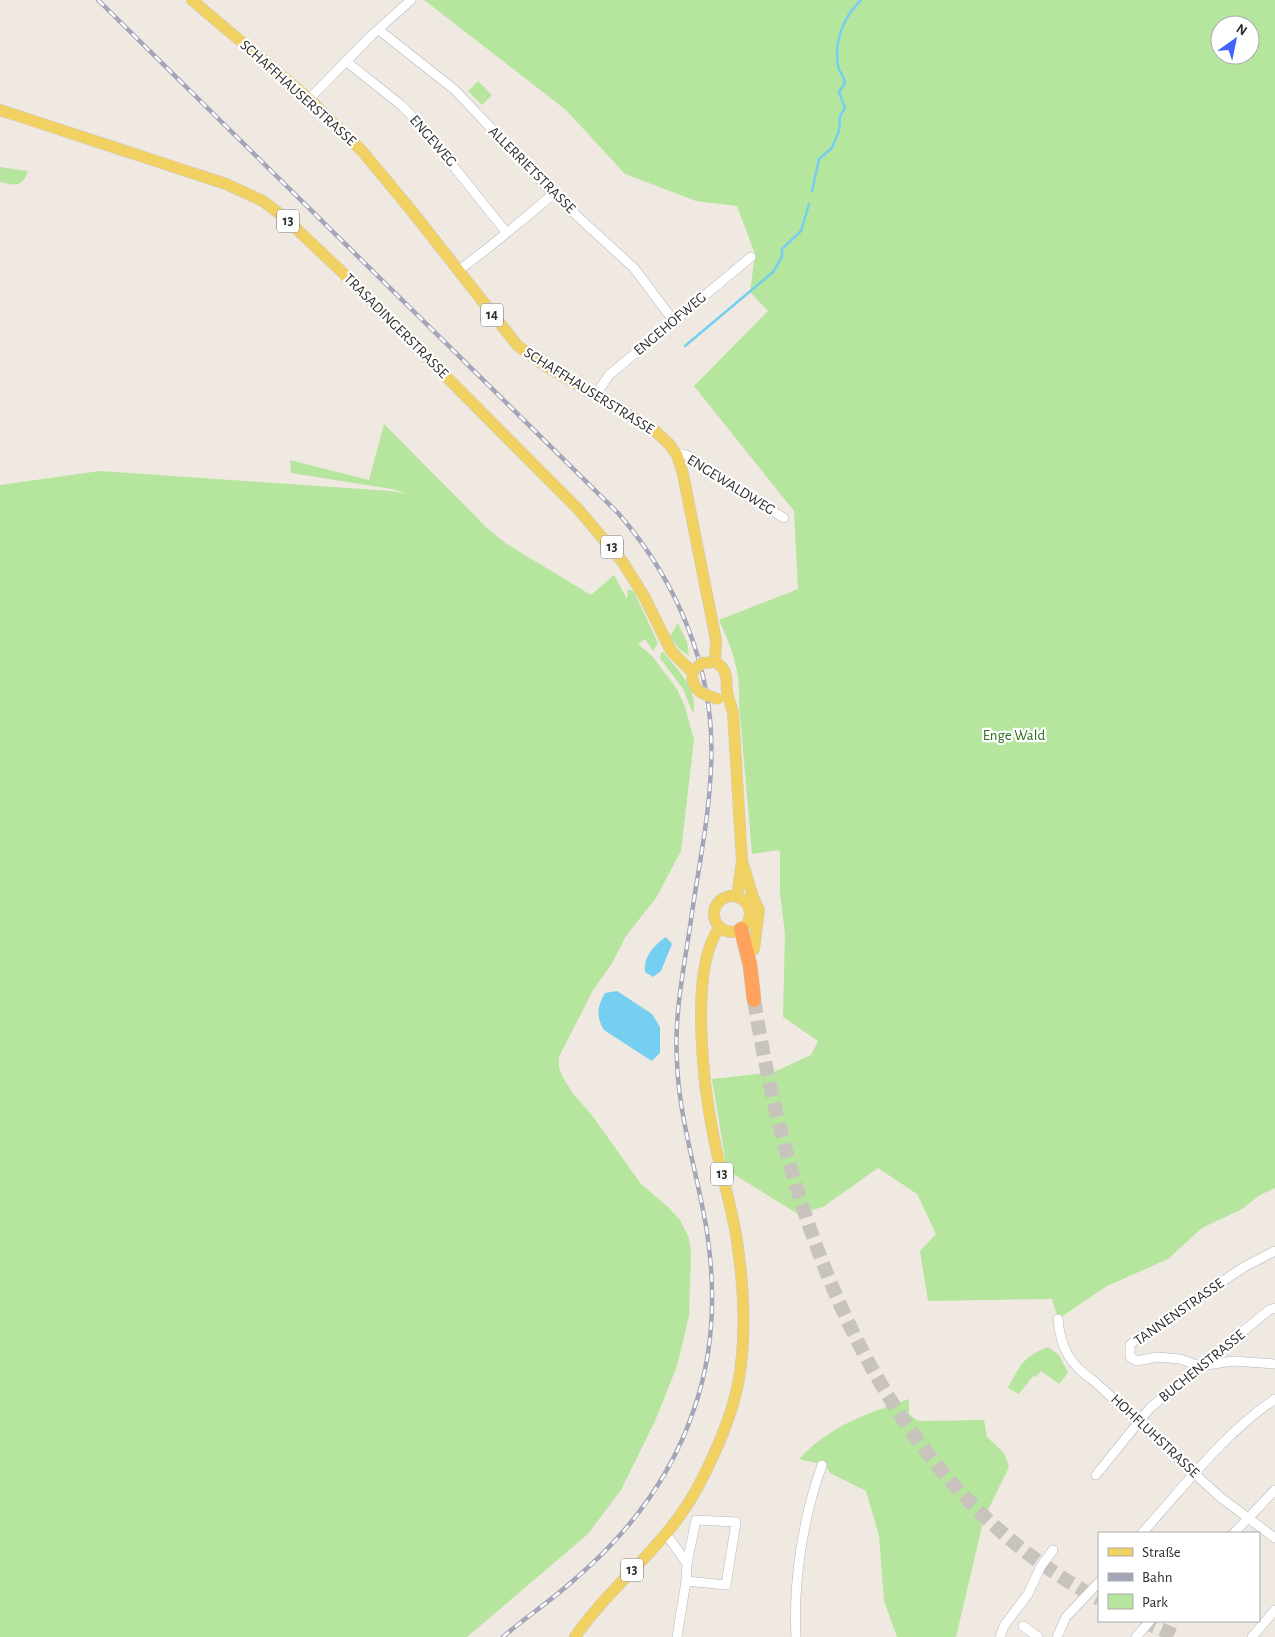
<svg xmlns="http://www.w3.org/2000/svg" width="1275" height="1637" font-family="'Alegreya Sans',sans-serif">
<style>
.green{fill:#b6e59e;fill-rule:evenodd}
.water{fill:#75cff0}
.lines{fill:none;stroke-linecap:round;stroke-linejoin:round}
.stream{stroke:#75cff0;stroke-width:2.5}
.highway-tunnel{stroke:#c8c4bd;stroke-width:14;stroke-dasharray:14 7;stroke-linecap:butt}
.minor-casing{stroke:#b4b7c1;stroke-width:10}
.major-casing{stroke:#c9c9c9;stroke-width:12}
.highway-casing{stroke:#c9c9c9;stroke-width:15}
.minor{stroke:#fff;stroke-width:9}
.major{stroke:#f2d163;stroke-width:11}
.highway{stroke:#ffa35c;stroke-width:14}
.rail-casing{stroke:#a3a6b8;stroke-width:4.5}
.rail{stroke:#fff;stroke-width:2.5;stroke-dasharray:8;stroke-linecap:butt}
.major-bridge-casing{stroke:#c9c9c9;stroke-width:12;stroke-linecap:butt}
.major-bridge{stroke:#f2d163;stroke-width:11}
.labels{text-anchor:middle;dominant-baseline:central;stroke-width:4.5;stroke-linejoin:round;paint-order:stroke}
.shield{fill:#fff;stroke:#6d6d6d;stroke-width:1}
.shield-label{font-size:14px;font-weight:bold;fill:#2e2e2e}
.street-label{font-size:15px;fill:#2e2e2e;stroke:#fff}
.park-label{font-size:15px;fill:#2c6e1b;stroke:#fff}
</style>
<rect width="100%" height="100%" fill="#efe9e1"/>
<path class="green" d="M 424,0 L 1275,0 L 1275,1188 L 1260,1195 L 1242,1209 L 1202,1228 L 1168,1259 L 1107,1286 L 1058,1319 L 1052,1299 L 928,1301 L 920,1251 L 936,1234 L 917,1194 L 878,1168 L 823,1207 L 798,1214 L 727,1170 L 712,1079 L 774,1072 L 811,1055 L 818,1041 L 783,1017 L 785,934 L 780,893 L 780,850 L 752,854 L 739,704 C 740,668 733,652 719,620 L 798,589 L 794,511 L 694,386 L 768,311 L 750,292 L 755,254 L 737,206 L 696,201 L 625,174 L 566,110 ZM 1220,25 L 1250,25 L 1250,55 L 1220,55 Z
M 478,81 L 492,95 L 482,105 L 468,91 Z
M 0,167 L 28,171 C 23,187 15,186 0,182 Z
M 384,424 L 487,528 L 505,543 L 591,595 L 614,575 L 627,599 L 628,589 L 634,592 L 658,643 L 653,651 L 645,639 L 638,644 L 652,656 L 677,689 L 685,707 L 694,740 L 681,851 L 656,898 L 626,936 L 611,965 L 593,990 L 559,1057 L 559,1067 L 563,1078 L 574,1095 L 591,1114 L 641,1184 L 669,1208 L 680,1220 L 689,1238 L 691,1252 L 689,1316 L 677,1366 L 655,1421 L 621,1490 L 588,1534 L 467,1637 L 0,1637 L 0,485 L 100,471 L 391,491 L 407,494 L 392,489 L 291,473 L 290,460 L 369,480 Z
M 678,623 L 687,642 L 689,656 L 678,648 L 670,636 Z
M 662,651 C 676,668 699,689 693,713 L 683,689 L 660,658 Z
M 1048,1347 L 1059,1355 L 1068,1373 L 1059,1384 L 1041,1371 L 1036,1377 L 1033,1376 L 1019,1394 L 1008,1388 C 1020,1365 1023,1357 1048,1347 Z
M 909,1399 L 909,1414 L 918,1421 L 984,1420 L 987,1437 L 1004,1453 L 1009,1467 L 984,1518 L 956,1637 L 897,1637 L 884,1601 L 879,1536 L 866,1491 L 830,1473 L 825,1465 L 799,1459 C 831,1425 866,1414 909,1399 Z"/>
<path class="water" d="M 666,937 L 672,944 L 661,971 L 653,977 L 645,972 C 643,957 654,945 666,937 Z
M 617,991 L 652,1014 L 660,1027 L 660,1053 L 652,1061 L 647,1058 L 604,1030 C 596,1017 597,1006 605,993 Z"/>
<g class="lines">
<path class="stream" d="M 812,191 L 819,159 L 832,148 L 839,131 L 840,116 L 845,108 L 839,92 L 845,83 C 844,76 839,72 838,66 C 834,42 843,17 861,0
M 685,346 L 773,272 L 782,257 L 782,249 L 801,231 L 809,204"/>
<path class="highway-tunnel" d="M 754,1000 C 791,1230 880,1484 1099,1599
M 1142,1621 L 1179,1637"/>
<g class="minor-casing">
<path id="minor" d="M 379,30 L 455,90 L 553,194 L 634,268 L 673,320
M 347,62 L 401,105 L 418,122 L 506,232
M 309,99 L 372,35 L 411,0
M 458,271 C 491,246 522,221 553,194
M 595,396 L 609,375 L 751,257
M 677,455 L 683,454 L 691,457 L 737,490 L 784,518
M 1275,1251 L 1244,1267 L 1139,1337 L 1130,1345 L 1130,1357 L 1137,1361 L 1157,1357 L 1180,1359 L 1200,1366 L 1233,1361 L 1275,1364
M 1058,1319 C 1060,1347 1070,1365 1094,1381 L 1220,1497 L 1275,1538
M 1096,1475 L 1150,1408 L 1269,1310 L 1275,1308
M 1142,1533 C 1184,1487 1223,1434 1275,1399
M 1234,1533 L 1275,1490
M 666,1534 L 687,1563 L 686,1581 L 677,1637
M 686,1581 L 726,1585 L 736,1522 L 696,1520 L 687,1563
M 1023,1626 L 1038,1637
M 796,1637 C 793,1581 803,1518 822,1465
M 1000,1637 L 1004,1626 L 1028,1594 L 1041,1566 L 1053,1550
M 1057,1637 L 1066,1617 L 1099,1582
M 1136,1637 L 1150,1621
M 1252,1637 L 1275,1610"/>
</g>
<g class="major-casing">
<path id="major" d="M 192,0 L 309,99 L 362,151 L 411,210 L 517,345 L 541,363 L 654,430 L 669,444 L 677,455 L 683,474 L 716,640 L 715,662 C 728,669 726,678 727,691 C 728,698 731,705 733,712 L 742,861 L 737,896
M 0,110 L 226,184 L 263,201 L 285,218 L 343,273 L 578,509 L 622,561 L 644,596 L 671,651 L 693,673
M 743,864 L 753,897 L 759,910 L 754,949
M714 914a18 18 0 1 1 36 0a18 18 0 1 1-36 0Z
M 575,1637 C 605,1593 648,1560 679,1517 C 703,1484 730,1424 738,1384 C 747,1337 744,1288 737,1241 C 732,1207 721,1173 714,1139 C 704,1090 688,968 720,927"/>
</g>
<g class="highway-casing">
<path id="highway" d="M 741,929 L 750,965 L 754,1000"/>
</g>
<use href="#minor" class="minor"/>
<use href="#major" class="major"/>
<use href="#highway" class="highway"/>
<g class="rail-casing">
<path id="rail" d="M 98,0 L 618,513 C 679,583 716,673 711,767 C 709,821 697,874 690,927 C 683,972 674,1017 677,1062 C 679,1120 698,1175 707,1232 C 716,1292 714,1352 694,1409 C 671,1478 630,1532 575,1579 C 552,1600 526,1617 503,1637"/>
</g>
<use href="#rail" class="rail"/>
<g class="major-bridge-casing">
<path id="major-bridge" d="M 695,669 L 702,663 L 715,662
M 692,678 C 696,694 704,694 718,699"/>
</g>
<use href="#major-bridge" class="major-bridge"/>
</g>
<g class="labels">
<g class="shield">
<rect x="277" y="209.5" width="22" height="23" rx="4"/>
<rect x="481" y="303.5" width="22" height="23" rx="4"/>
<rect x="601" y="535.5" width="22" height="23" rx="4"/>
<rect x="711" y="1162.5" width="22" height="23" rx="4"/>
<rect x="621" y="1558.5" width="22" height="23" rx="4"/>
</g>
<g class="shield-label">
<text x="288" y="221">13</text>
<text x="492" y="315">14</text>
<text x="612" y="547">13</text>
<text x="722" y="1174">13</text>
<text x="632" y="1570">13</text>
</g>
<g class="street-label">
<text transform="translate(298 93) rotate(42)">SCHAFFHAUSERSTRASSE</text>
<text transform="translate(433 141) rotate(49)">ENGEWEG</text>
<text transform="translate(532 170) rotate(45)">ALLERRIETSTRASSE</text>
<text transform="translate(670 324) rotate(-40)">ENGEHOFWEG</text>
<text transform="translate(396 326) rotate(45)">TRASADINGERSTRASSE</text>
<text transform="translate(589 391) rotate(32)">SCHAFFHAUSERSTRASSE</text>
<text transform="translate(731 485) rotate(32)">ENGEWALDWEG</text>
<text transform="translate(1179 1312) rotate(-35)">TANNENSTRASSE</text>
<text transform="translate(1202 1366) rotate(-39)">BUCHENSTRASSE</text>
<text transform="translate(1155 1436) rotate(43)">HOHFLUHSTRASSE</text>
</g>
<g class="park-label">
<text x="1014" y="735">Enge Wald</text>
</g>
</g>
<rect x="1098" y="1532" width="162" height="90" fill="#ffffff" stroke="#ababab"/>
<rect x="1108" y="1548" width="25" height="8" fill="#f2d163" stroke="#ababab"/>
<text x="1142" y="1557" font-size="15" fill="#2e2e2e">Straße</text>
<rect x="1108" y="1573" width="25" height="8" fill="#a3a6b8" stroke="#ababab"/>
<text x="1142" y="1582" font-size="15" fill="#2e2e2e">Bahn</text>
<rect x="1108" y="1594" width="25" height="15" fill="#b6e59e" stroke="#ababab"/>
<text x="1142" y="1607" font-size="15" fill="#2e2e2e">Park</text>
<g transform="translate(1235 40) rotate(33)"><circle r="24" fill="#ffffff" stroke="#ababab"/>
<path d="M0-4L9 19L0 12L-9 19Z" fill="#4264fb"/>
<text y="-8" font-size="14" font-weight="bold" text-anchor="middle" fill="#2e2e2e">N</text>
</g>
</svg>
